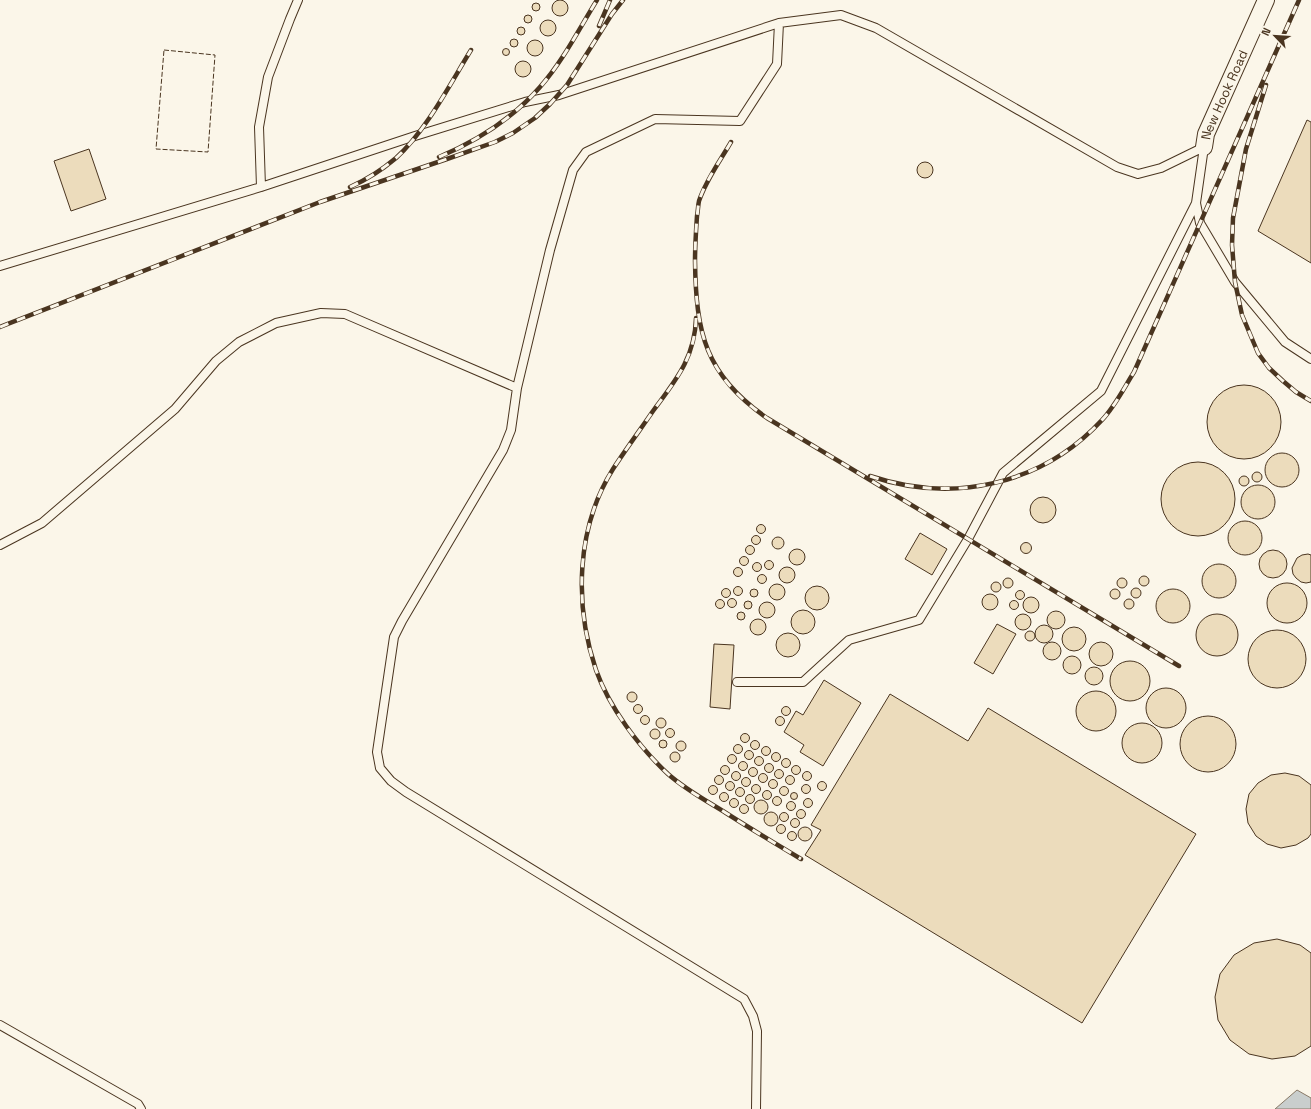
<svg xmlns="http://www.w3.org/2000/svg" width="1311" height="1109" font-family="'Space Grotesk',sans-serif">
<style>
.water{fill:#c9cecd;stroke:#887966}
.building{fill:#ecdcbc;stroke:#4a3520}
.lines{fill:none;stroke-linecap:round;stroke-linejoin:round}
.service-casing{stroke:#4a3520;stroke-width:10}
.minor-casing{stroke:#4a3520;stroke-width:18}
.service{stroke:#fbf6e9;stroke-width:8}
.minor{stroke:#fbf6e9;stroke-width:16}
.rail-casing{stroke:#4a3520;stroke-width:4.5}
.rail{stroke:#fbf6e9;stroke-width:3;stroke-dasharray:9;stroke-linecap:butt}
.fence{stroke:#4a3520;stroke-width:1;stroke-dasharray:5 2;stroke-linecap:butt}
.labels{text-anchor:middle;dominant-baseline:central;stroke-width:3;stroke-linejoin:round;paint-order:stroke}
.street-label{font-size:13px;fill:#4a3520;stroke:#fbf6e9}
</style>
<rect width="100%" height="100%" fill="#fbf6e9"/>
<path class="water" d="M 1297,1090 L 1311,1098 L 1311,1109 L 1275,1109 Z"/>
<path class="building" d="M552 8a8 8 0 1 1 16 0a8 8 0 1 1-16 0Z
M532 7a4 4 0 1 1 8 0a4 4 0 1 1-8 0Z
M524 19a4 4 0 1 1 8 0a4 4 0 1 1-8 0Z
M540 28a8 8 0 1 1 16 0a8 8 0 1 1-16 0Z
M517 31a4 4 0 1 1 8 0a4 4 0 1 1-8 0Z
M510 43a4 4 0 1 1 8 0a4 4 0 1 1-8 0Z
M527 48a8 8 0 1 1 16 0a8 8 0 1 1-16 0Z
M502.5 52a3.5 3.5 0 1 1 7 0a3.5 3.5 0 1 1-7 0Z
M515 69a8 8 0 1 1 16 0a8 8 0 1 1-16 0Z
M 1307,120 L 1311,122 L 1311,263 L 1258,231 Z
M 89,149 L 106,199 L 71,211 L 54,161 Z
M917 170a8 8 0 1 1 16 0a8 8 0 1 1-16 0Z
M1207 422a37 37 0 1 1 74 0a37 37 0 1 1-74 0Z
M1265 470a17 17 0 1 1 34 0a17 17 0 1 1-34 0Z
M1161 499a37 37 0 1 1 74 0a37 37 0 1 1-74 0Z
M1252 477a5 5 0 1 1 10 0a5 5 0 1 1-10 0Z
M1239 481a5 5 0 1 1 10 0a5 5 0 1 1-10 0Z
M1241 502a17 17 0 1 1 34 0a17 17 0 1 1-34 0Z
M1030 510a13 13 0 1 1 26 0a13 13 0 1 1-26 0Z
M1228 538a17 17 0 1 1 34 0a17 17 0 1 1-34 0Z
M756.5 529a4.5 4.5 0 1 1 9 0a4.5 4.5 0 1 1-9 0Z
M 920,533 L 947,549 L 932,575 L 905,559 Z
M751.5 540a4.5 4.5 0 1 1 9 0a4.5 4.5 0 1 1-9 0Z
M772 543a6 6 0 1 1 12 0a6 6 0 1 1-12 0Z
M1020.5 548a5.5 5.5 0 1 1 11 0a5.5 5.5 0 1 1-11 0Z
M745.5 550a4.5 4.5 0 1 1 9 0a4.5 4.5 0 1 1-9 0Z
M789 557a8 8 0 1 1 16 0a8 8 0 1 1-16 0Z
M1259 564a14 14 0 1 1 28 0a14 14 0 1 1-28 0Z
M 1308,554 L 1311,555 L 1311,582 L 1306,583 L 1301,582 L 1296,578 L 1293,574 L 1292,568 L 1297,558 L 1302,555 Z
M739.5 561a4.5 4.5 0 1 1 9 0a4.5 4.5 0 1 1-9 0Z
M764.5 565a4.5 4.5 0 1 1 9 0a4.5 4.5 0 1 1-9 0Z
M752.5 567a4.5 4.5 0 1 1 9 0a4.5 4.5 0 1 1-9 0Z
M1202 581a17 17 0 1 1 34 0a17 17 0 1 1-34 0Z
M779 575a8 8 0 1 1 16 0a8 8 0 1 1-16 0Z
M733.5 572a4.5 4.5 0 1 1 9 0a4.5 4.5 0 1 1-9 0Z
M757.5 579a4.5 4.5 0 1 1 9 0a4.5 4.5 0 1 1-9 0Z
M1139 581a5 5 0 1 1 10 0a5 5 0 1 1-10 0Z
M1003 583a5 5 0 1 1 10 0a5 5 0 1 1-10 0Z
M1117 583a5 5 0 1 1 10 0a5 5 0 1 1-10 0Z
M991 587a5 5 0 1 1 10 0a5 5 0 1 1-10 0Z
M1267 603a20 20 0 1 1 40 0a20 20 0 1 1-40 0Z
M769 592a8 8 0 1 1 16 0a8 8 0 1 1-16 0Z
M805 598a12 12 0 1 1 24 0a12 12 0 1 1-24 0Z
M733.5 591a4.5 4.5 0 1 1 9 0a4.5 4.5 0 1 1-9 0Z
M1131 593a5 5 0 1 1 10 0a5 5 0 1 1-10 0Z
M721.5 593a4.5 4.5 0 1 1 9 0a4.5 4.5 0 1 1-9 0Z
M1156 606a17 17 0 1 1 34 0a17 17 0 1 1-34 0Z
M750 593a4 4 0 1 1 8 0a4 4 0 1 1-8 0Z
M1110 594a5 5 0 1 1 10 0a5 5 0 1 1-10 0Z
M1015.5 595a4.5 4.5 0 1 1 9 0a4.5 4.5 0 1 1-9 0Z
M982 602a8 8 0 1 1 16 0a8 8 0 1 1-16 0Z
M1023 605a8 8 0 1 1 16 0a8 8 0 1 1-16 0Z
M727.5 603a4.5 4.5 0 1 1 9 0a4.5 4.5 0 1 1-9 0Z
M1124 604a5 5 0 1 1 10 0a5 5 0 1 1-10 0Z
M715.5 604a4.5 4.5 0 1 1 9 0a4.5 4.5 0 1 1-9 0Z
M1009.5 605a4.5 4.5 0 1 1 9 0a4.5 4.5 0 1 1-9 0Z
M744 605a4 4 0 1 1 8 0a4 4 0 1 1-8 0Z
M759 610a8 8 0 1 1 16 0a8 8 0 1 1-16 0Z
M791 622a12 12 0 1 1 24 0a12 12 0 1 1-24 0Z
M1047 620a9 9 0 1 1 18 0a9 9 0 1 1-18 0Z
M737 616a4 4 0 1 1 8 0a4 4 0 1 1-8 0Z
M1015 622a8 8 0 1 1 16 0a8 8 0 1 1-16 0Z
M1196 635a21 21 0 1 1 42 0a21 21 0 1 1-42 0Z
M750 627a8 8 0 1 1 16 0a8 8 0 1 1-16 0Z
M 997,624 L 1016,634 L 993,674 L 974,663 Z
M1035 634a9 9 0 1 1 18 0a9 9 0 1 1-18 0Z
M1062 639a12 12 0 1 1 24 0a12 12 0 1 1-24 0Z
M1248 659a29 29 0 1 1 58 0a29 29 0 1 1-58 0Z
M1025 636a5 5 0 1 1 10 0a5 5 0 1 1-10 0Z
M776 645a12 12 0 1 1 24 0a12 12 0 1 1-24 0Z
M1089 654a12 12 0 1 1 24 0a12 12 0 1 1-24 0Z
M1043 651a9 9 0 1 1 18 0a9 9 0 1 1-18 0Z
M 714,644 L 734,645 L 730,709 L 710,707 Z
M1063 665a9 9 0 1 1 18 0a9 9 0 1 1-18 0Z
M1110 681a20 20 0 1 1 40 0a20 20 0 1 1-40 0Z
M1085 676a9 9 0 1 1 18 0a9 9 0 1 1-18 0Z
M 824,680 L 861,703 L 823,766 L 800,752 L 804,745 L 784,732 L 796,711 L 803,715 Z
M1146 708a20 20 0 1 1 40 0a20 20 0 1 1-40 0Z
M1076 711a20 20 0 1 1 40 0a20 20 0 1 1-40 0Z
M627 697a5 5 0 1 1 10 0a5 5 0 1 1-10 0Z
M 890,694 L 968,741 L 988,708 L 1196,834 L 1082,1023 L 805,855 L 821,830 L 811,825 Z
M633.5 709a4.5 4.5 0 1 1 9 0a4.5 4.5 0 1 1-9 0Z
M781.5 711a4.5 4.5 0 1 1 9 0a4.5 4.5 0 1 1-9 0Z
M640.5 720a4.5 4.5 0 1 1 9 0a4.5 4.5 0 1 1-9 0Z
M1180 744a28 28 0 1 1 56 0a28 28 0 1 1-56 0Z
M775.5 721a4.5 4.5 0 1 1 9 0a4.5 4.5 0 1 1-9 0Z
M656 723a5 5 0 1 1 10 0a5 5 0 1 1-10 0Z
M1122 743a20 20 0 1 1 40 0a20 20 0 1 1-40 0Z
M665.5 733a4.5 4.5 0 1 1 9 0a4.5 4.5 0 1 1-9 0Z
M650 734a5 5 0 1 1 10 0a5 5 0 1 1-10 0Z
M740.5 738a4.5 4.5 0 1 1 9 0a4.5 4.5 0 1 1-9 0Z
M659 744a4 4 0 1 1 8 0a4 4 0 1 1-8 0Z
M750.5 745a4.5 4.5 0 1 1 9 0a4.5 4.5 0 1 1-9 0Z
M676 746a5 5 0 1 1 10 0a5 5 0 1 1-10 0Z
M733.5 749a4.5 4.5 0 1 1 9 0a4.5 4.5 0 1 1-9 0Z
M761.5 751a4.5 4.5 0 1 1 9 0a4.5 4.5 0 1 1-9 0Z
M744.5 755a4.5 4.5 0 1 1 9 0a4.5 4.5 0 1 1-9 0Z
M670 757a5 5 0 1 1 10 0a5 5 0 1 1-10 0Z
M771.5 757a4.5 4.5 0 1 1 9 0a4.5 4.5 0 1 1-9 0Z
M727.5 759a4.5 4.5 0 1 1 9 0a4.5 4.5 0 1 1-9 0Z
M754.5 761a4.5 4.5 0 1 1 9 0a4.5 4.5 0 1 1-9 0Z
M781.5 763a4.5 4.5 0 1 1 9 0a4.5 4.5 0 1 1-9 0Z
M738.5 766a4.5 4.5 0 1 1 9 0a4.5 4.5 0 1 1-9 0Z
M764.5 768a4.5 4.5 0 1 1 9 0a4.5 4.5 0 1 1-9 0Z
M720.5 770a4.5 4.5 0 1 1 9 0a4.5 4.5 0 1 1-9 0Z
M791.5 770a4.5 4.5 0 1 1 9 0a4.5 4.5 0 1 1-9 0Z
M748.5 772a4.5 4.5 0 1 1 9 0a4.5 4.5 0 1 1-9 0Z
M774.5 774a4.5 4.5 0 1 1 9 0a4.5 4.5 0 1 1-9 0Z
M802.5 776a4.5 4.5 0 1 1 9 0a4.5 4.5 0 1 1-9 0Z
M731.5 776a4.5 4.5 0 1 1 9 0a4.5 4.5 0 1 1-9 0Z
M 1285,773 L 1299,776 L 1311,785 L 1311,834 L 1308,838 L 1296,845 L 1281,848 L 1267,844 L 1256,836 L 1248,823 L 1246,809 L 1249,794 L 1258,783 L 1271,775 Z
M758.5 778a4.5 4.5 0 1 1 9 0a4.5 4.5 0 1 1-9 0Z
M714.5 780a4.5 4.5 0 1 1 9 0a4.5 4.5 0 1 1-9 0Z
M785.5 780a4.5 4.5 0 1 1 9 0a4.5 4.5 0 1 1-9 0Z
M741.5 782a4.5 4.5 0 1 1 9 0a4.5 4.5 0 1 1-9 0Z
M768.5 784a4.5 4.5 0 1 1 9 0a4.5 4.5 0 1 1-9 0Z
M725.5 786a4.5 4.5 0 1 1 9 0a4.5 4.5 0 1 1-9 0Z
M817.5 786a4.5 4.5 0 1 1 9 0a4.5 4.5 0 1 1-9 0Z
M801.5 789a4.5 4.5 0 1 1 9 0a4.5 4.5 0 1 1-9 0Z
M751.5 789a4.5 4.5 0 1 1 9 0a4.5 4.5 0 1 1-9 0Z
M708.5 790a4.5 4.5 0 1 1 9 0a4.5 4.5 0 1 1-9 0Z
M779.5 791a4.5 4.5 0 1 1 9 0a4.5 4.5 0 1 1-9 0Z
M735.5 792a4.5 4.5 0 1 1 9 0a4.5 4.5 0 1 1-9 0Z
M762.5 795a4.5 4.5 0 1 1 9 0a4.5 4.5 0 1 1-9 0Z
M790.5 796a3.5 3.5 0 1 1 7 0a3.5 3.5 0 1 1-7 0Z
M719.5 797a4.5 4.5 0 1 1 9 0a4.5 4.5 0 1 1-9 0Z
M745.5 799a4.5 4.5 0 1 1 9 0a4.5 4.5 0 1 1-9 0Z
M772.5 801a4.5 4.5 0 1 1 9 0a4.5 4.5 0 1 1-9 0Z
M803.5 803a4.5 4.5 0 1 1 9 0a4.5 4.5 0 1 1-9 0Z
M729.5 803a4.5 4.5 0 1 1 9 0a4.5 4.5 0 1 1-9 0Z
M754 807a7 7 0 1 1 14 0a7 7 0 1 1-14 0Z
M786.5 806a4.5 4.5 0 1 1 9 0a4.5 4.5 0 1 1-9 0Z
M739.5 809a4.5 4.5 0 1 1 9 0a4.5 4.5 0 1 1-9 0Z
M796.5 814a4.5 4.5 0 1 1 9 0a4.5 4.5 0 1 1-9 0Z
M779.5 817a4.5 4.5 0 1 1 9 0a4.5 4.5 0 1 1-9 0Z
M764 819a7 7 0 1 1 14 0a7 7 0 1 1-14 0Z
M790.5 823a4.5 4.5 0 1 1 9 0a4.5 4.5 0 1 1-9 0Z
M776.5 829a4.5 4.5 0 1 1 9 0a4.5 4.5 0 1 1-9 0Z
M798 834a7 7 0 1 1 14 0a7 7 0 1 1-14 0Z
M787.5 836a4.5 4.5 0 1 1 9 0a4.5 4.5 0 1 1-9 0Z
M 1277,939 L 1300,945 L 1311,953 L 1311,1046 L 1295,1056 L 1272,1059 L 1249,1054 L 1230,1040 L 1218,1020 L 1215,997 L 1220,974 L 1234,955 L 1254,943 Z"/>
<g class="lines">
<g class="service-casing">
<path id="service" d="M 261,187 L 259,127 L 268,77 L 290,19 L 298,0
M 1196,203 L 1200,223 L 1235,282 L 1285,342 L 1311,359
M 0,266 L 261,187 L 415,136 L 525,102 L 559,95 L 779,23 L 841,15 L 876,28 L 1117,167 L 1138,174 L 1161,168 L 1204,147
M 0,545 L 42,523 L 175,409 L 216,361 L 239,342 L 276,323 L 321,313 L 345,314 L 517,388
M 737,682 L 803,682 L 849,640 L 919,620 L 968,539 L 1003,473 L 1101,391 L 1196,203 L 1204,147
M 0,1025 L 138,1104 L 141,1109
M 756,1109 L 757,1031 L 753,1016 L 744,999 L 406,792 L 391,781 L 380,768 L 377,752 L 394,637 L 402,621 L 503,450 L 511,430 L 517,388 L 550,250 L 573,170 L 586,152 L 655,119 L 740,121 L 777,64 L 779,23"/>
</g>
<g class="minor-casing">
<g id="minor">
<path id="s1" d="M 1204,147 L 1206,134 L 1266,0"/>
</g>
</g>
<use href="#service" class="service"/>
<use href="#minor" class="minor"/>
<g class="rail-casing">
<path id="rail" d="M 599,26 L 610,0
M 1266,85 L 1246,149 L 1233,218 L 1232,245 L 1235,282 L 1242,315 L 1258,353 L 1269,368 L 1283,381 L 1296,392 L 1311,401
M 731,142 C 720,161 706,180 699,201 C 698,205 698,211 697,216 C 696,231 695,245 695,261 C 696,333 705,375 767,418 L 1179,666
M 439,157 C 477,141 513,118 540,87 C 563,61 579,29 597,0
M 350,187 C 366,180 383,169 396,158 C 426,131 450,84 471,50
M 696,318 C 695,358 675,381 653,411 C 640,430 626,449 613,469 C 576,528 574,605 596,670 C 609,707 639,747 668,774 C 686,790 707,801 726,813 C 751,829 776,844 801,859
M 0,327 L 320,202 L 447,159 L 495,142 L 513,133 L 535,118 L 550,104 L 567,85 L 612,14 L 623,0
M 870,476 C 953,504 1042,485 1102,420 C 1115,406 1124,388 1134,372 L 1299,0"/>
</g>
<use href="#rail" class="rail"/>
<path class="fence" d="M 164,50 L 215,55 L 208,152 L 156,149 Z"/>
</g>
<g class="labels">
<g class="street-label">
<text stroke="none"><textPath href="#s1" startOffset="56">New Hook Road</textPath></text>
</g>
</g>
<g transform="translate(1275 36) rotate(295)" stroke="#fbf6e9" stroke-width="3" paint-order="stroke">
<path d="M0-3L7 15L0 10L-7 15Z" fill="#4a3520"/>
<text y="-6" font-size="11" font-weight="bold" text-anchor="middle" fill="#4a3520">N</text>
</g>
</svg>
